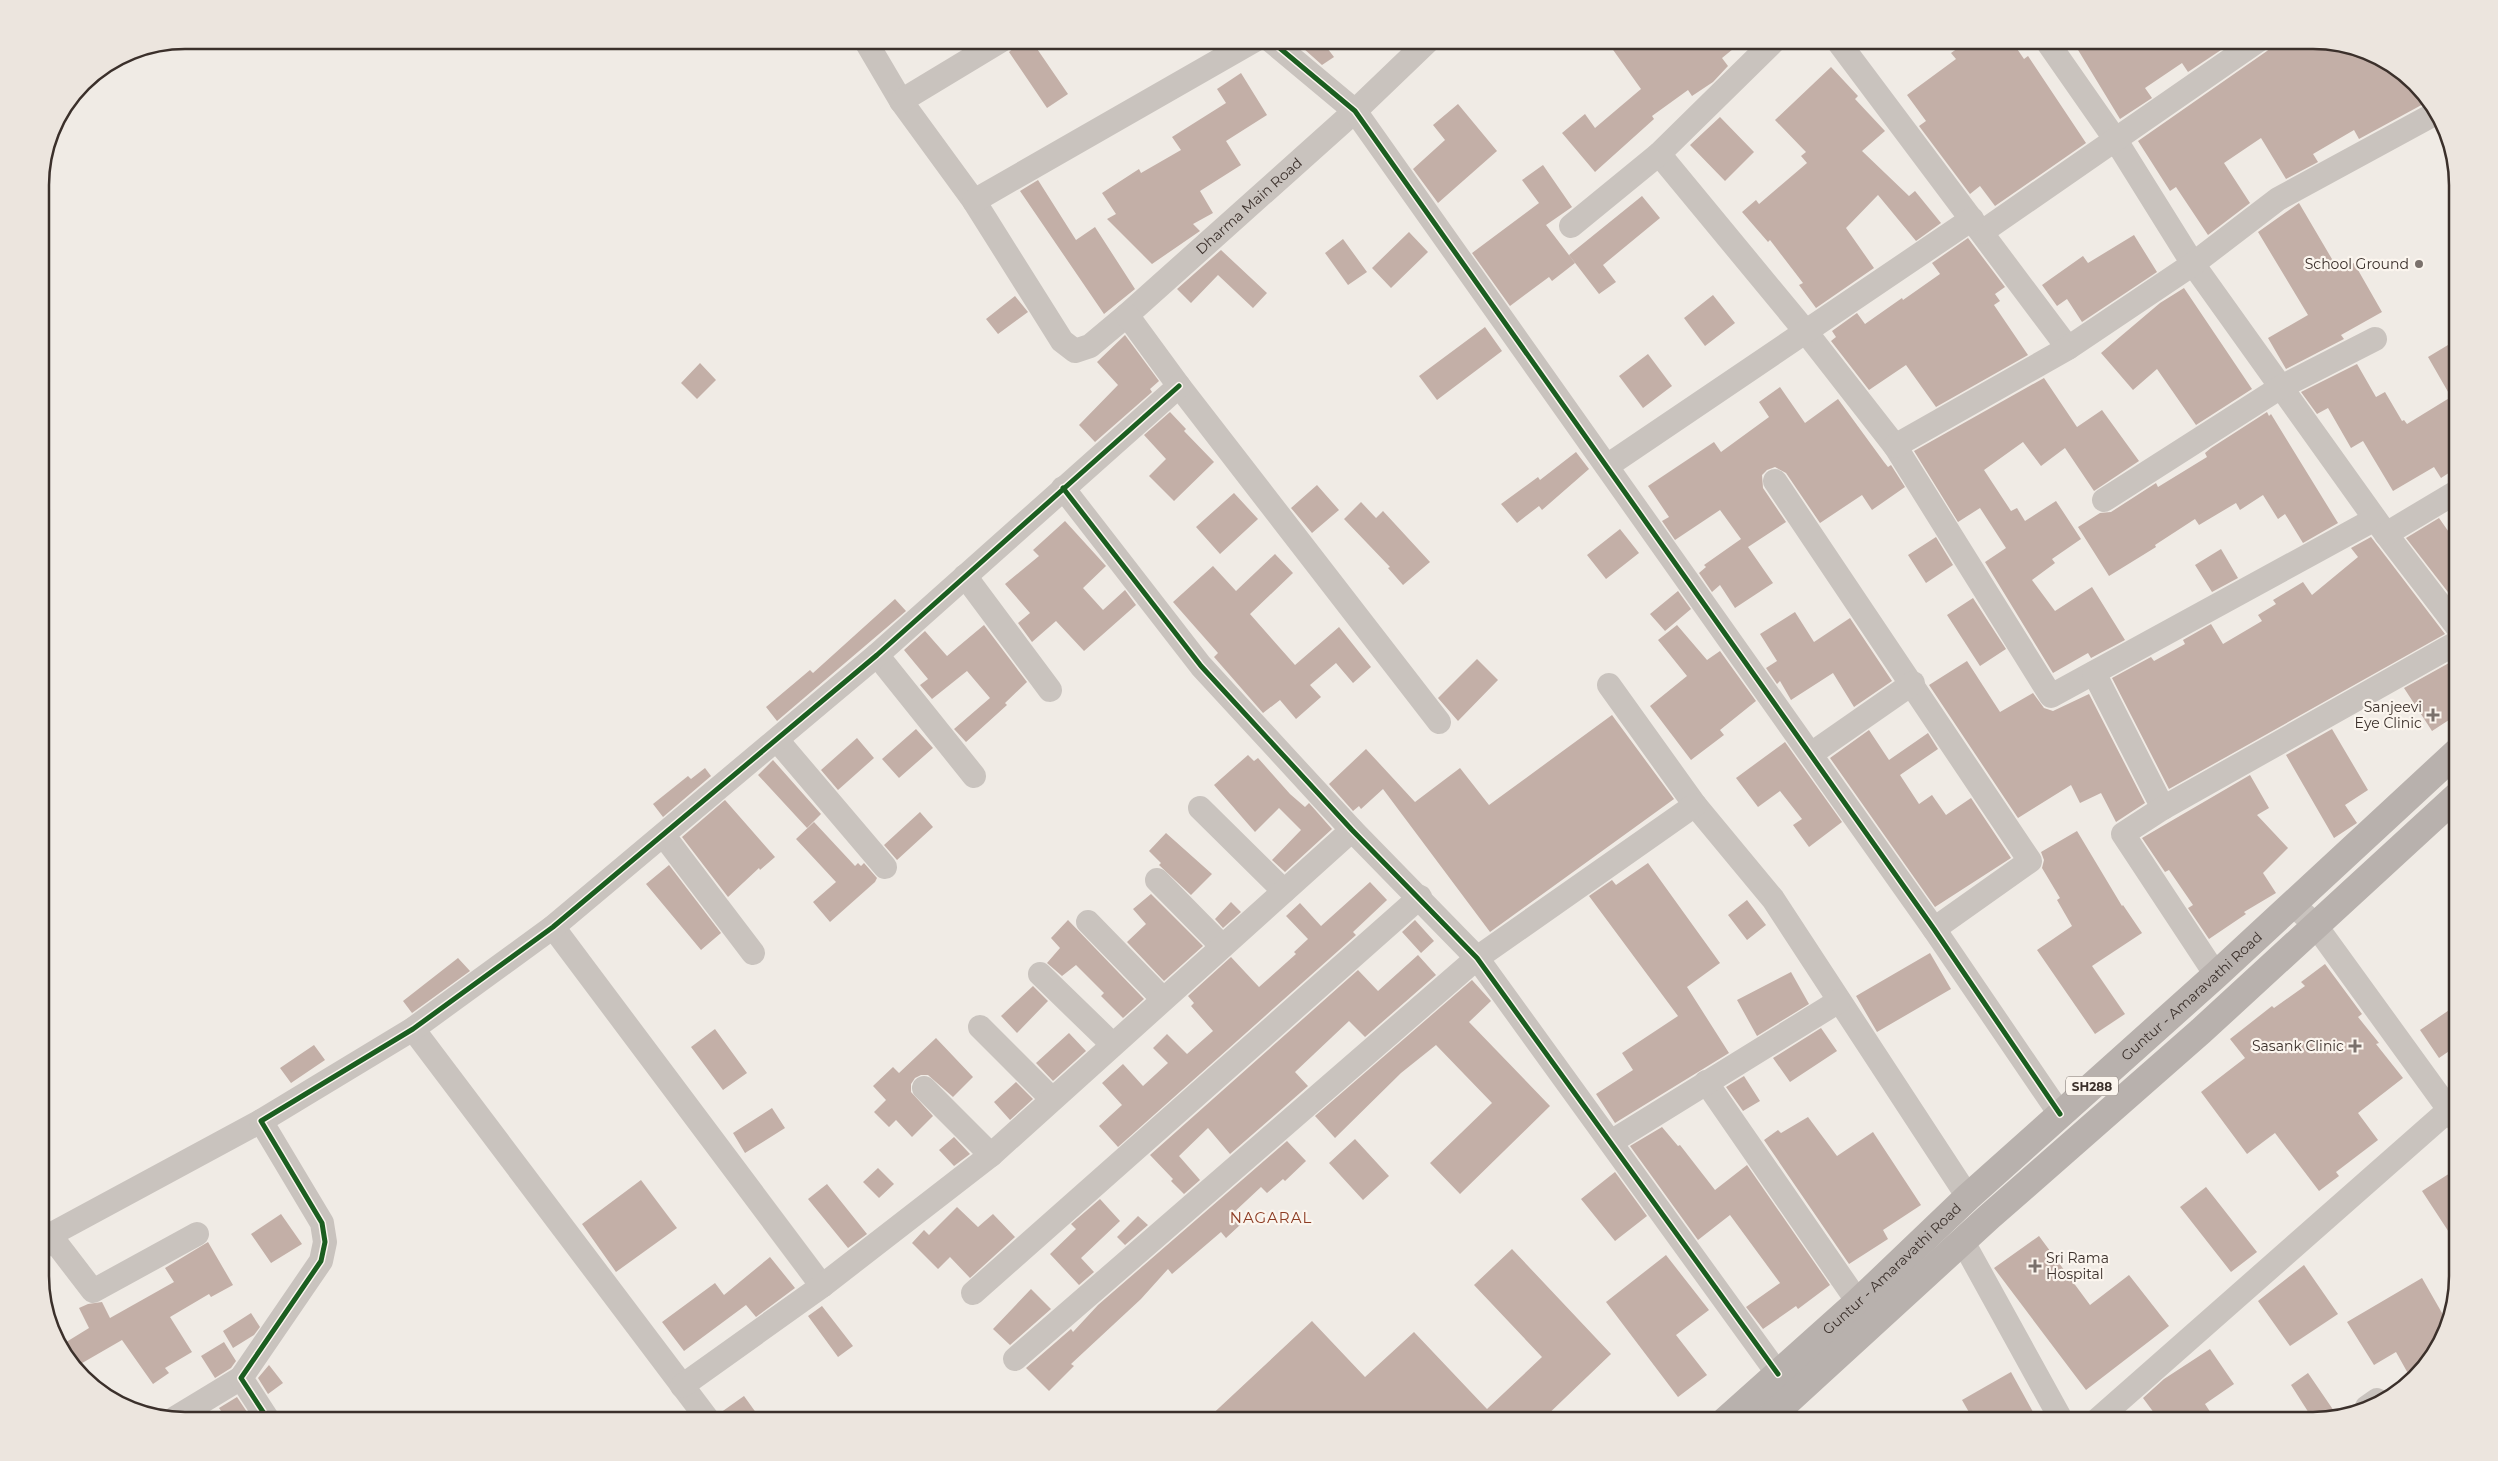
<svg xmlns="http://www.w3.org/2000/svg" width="2498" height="1461" font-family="Montserrat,sans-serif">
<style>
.building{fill:#c3afa7}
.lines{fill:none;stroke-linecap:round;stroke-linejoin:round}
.street{stroke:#c9c3be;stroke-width:24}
.primary{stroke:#b8b1ad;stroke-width:28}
.cycleway-casing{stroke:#fbf5ee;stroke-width:8}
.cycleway{stroke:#1b5e20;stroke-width:5}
.poi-dot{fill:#7a716c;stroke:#fbf5ee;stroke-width:2}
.labels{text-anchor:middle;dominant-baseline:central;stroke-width:4.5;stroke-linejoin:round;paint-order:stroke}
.shield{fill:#fbf5ee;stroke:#756b66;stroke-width:1}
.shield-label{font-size:12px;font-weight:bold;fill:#3b302b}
.street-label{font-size:14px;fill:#3b302b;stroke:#fbf5ee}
.poi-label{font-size:14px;fill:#3b302b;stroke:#fbf5ee;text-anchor:end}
.neighbourhood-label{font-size:15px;letter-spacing:1px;fill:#8c3b22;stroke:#fbf5ee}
.rim{fill:none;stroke:#3b302b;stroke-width:2.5}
</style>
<rect width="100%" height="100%" fill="#f0ebe5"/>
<path class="building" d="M 1023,40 L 1031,40 L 1068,94 L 1047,108 L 1009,52 Z
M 1294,40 L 1321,40 L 1334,57 L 1322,65 Z
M 1606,40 L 1744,40 L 1722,58 L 1728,66 L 1713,82 L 1692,96 L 1688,90 L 1652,116 L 1654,119 L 1595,172 L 1562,133 L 1585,114 L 1595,128 L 1641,89 Z
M 1969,40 L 2011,40 L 2024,59 L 2028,56 L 2086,143 L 1995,206 L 1980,186 L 1970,194 L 1919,126 L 1926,121 L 1907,95 L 1956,59 L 1951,53 Z
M 2072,40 L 2214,40 L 2221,50 L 2188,72 L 2182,63 L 2145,88 L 2152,98 L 2120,119 Z
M 2278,40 L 2313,40 L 2386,60 L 2427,102 L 2359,139 L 2354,130 L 2313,154 L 2318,162 L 2286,179 L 2261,138 L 2224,163 L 2250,203 L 2208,235 L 2176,187 L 2170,191 L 2138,141 L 2267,51 Z
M 1831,67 L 1858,96 L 1855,99 L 1885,131 L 1862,151 L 1909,196 L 1915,191 L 1941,223 L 1916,241 L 1878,195 L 1846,228 L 1874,268 L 1816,308 L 1799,285 L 1803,283 L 1770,240 L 1768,242 L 1742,212 L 1756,200 L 1759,204 L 1807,163 L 1801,156 L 1806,152 L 1775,120 Z
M 1241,73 L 1267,115 L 1226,141 L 1241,165 L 1200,191 L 1213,213 L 1193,224 L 1200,231 L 1152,264 L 1107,219 L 1116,214 L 1102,193 L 1139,169 L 1141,173 L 1181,150 L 1172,137 L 1226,103 L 1217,89 Z
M 1458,104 L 1497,151 L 1438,203 L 1413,169 L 1445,140 L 1433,125 Z
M 1720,117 L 1754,152 L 1725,181 L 1690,145 Z
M 1543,165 L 1572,207 L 1546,225 L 1575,263 L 1552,281 L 1549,277 L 1510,306 L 1472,253 L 1539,203 L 1522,180 Z
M 1038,180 L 1076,240 L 1095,227 L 1135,289 L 1104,314 L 1020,191 Z
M 1642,196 L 1660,218 L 1603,265 L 1616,282 L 1599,294 L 1569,255 Z
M 2299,203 L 2339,271 L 2354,263 L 2382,312 L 2341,335 L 2344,339 L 2286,369 L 2268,338 L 2308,315 L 2258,232 Z
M 1409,232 L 1428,252 L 1391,288 L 1372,268 Z
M 2134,235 L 2157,272 L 2082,322 L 2067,299 L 2057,306 L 2042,285 L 2083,256 L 2088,263 Z
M 1968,238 L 2005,287 L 1995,294 L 2000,301 L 1994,305 L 2028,355 L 1936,407 L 1906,365 L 1869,390 L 1831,341 L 1836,337 L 1832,331 L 1857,313 L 1865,324 L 1902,298 L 1903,300 L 1940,274 L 1932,263 Z
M 1343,239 L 1367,272 L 1348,285 L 1325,253 Z
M 1221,250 L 1267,293 L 1253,308 L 1218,275 L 1191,303 L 1177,289 Z
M 2184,288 L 2252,389 L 2196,425 L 2157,369 L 2133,390 L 2101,353 L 2160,303 Z
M 1713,295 L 1735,323 L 1705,346 L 1684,318 Z
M 1015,296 L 1028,312 L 998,334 L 986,319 Z
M 1485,327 L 1502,351 L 1437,400 L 1419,376 Z
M 1125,335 L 1159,381 L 1150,389 L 1152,392 L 1095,442 L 1079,425 L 1118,385 L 1097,362 Z
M 2458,339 L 2458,467 L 2441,478 L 2434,467 L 2393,491 L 2363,441 L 2351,448 L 2328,408 L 2317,414 L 2301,392 L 2357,364 L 2376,397 L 2385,392 L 2402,421 L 2404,420 L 2407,424 L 2451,397 L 2428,357 Z
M 1648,354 L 1672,386 L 1643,408 L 1619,376 Z
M 700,363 L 716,380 L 697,399 L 681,383 Z
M 2044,378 L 2077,427 L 2102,410 L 2139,461 L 2094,491 L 2065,448 L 2041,466 L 2023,442 L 1984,470 L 2011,511 L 2017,508 L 2025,521 L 2056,501 L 2081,539 L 2052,559 L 2055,563 L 2032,580 L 2055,611 L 2092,587 L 2125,640 L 2091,658 L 2088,653 L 2053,673 L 1985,562 L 2006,548 L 1980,508 L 1958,522 L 1914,451 Z
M 1780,387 L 1805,423 L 1838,399 L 1884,462 L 1888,467 L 1891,465 L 1905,487 L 1872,510 L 1862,495 L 1820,523 L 1786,473 L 1775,467 L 1767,470 L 1762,475 L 1763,488 L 1786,522 L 1748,547 L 1773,583 L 1735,608 L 1720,585 L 1712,592 L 1699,573 L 1706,567 L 1704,565 L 1741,539 L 1720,510 L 1675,540 L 1662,521 L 1669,517 L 1648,486 L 1714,442 L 1721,452 L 1769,417 L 1759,402 Z
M 1170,412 L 1186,429 L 1184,431 L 1214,462 L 1174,501 L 1149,476 L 1166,459 L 1144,435 Z
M 2267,412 L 2269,416 L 2271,414 L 2338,523 L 2303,543 L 2285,514 L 2278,519 L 2263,495 L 2240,510 L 2236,503 L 2199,525 L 2195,519 L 2155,545 L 2156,547 L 2109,576 L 2078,527 L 2100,513 L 2111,512 L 2156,483 L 2158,487 L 2207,457 L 2205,453 L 2211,448 Z
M 1576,452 L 1589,469 L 1542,510 L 1539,506 L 1517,523 L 1501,504 L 1538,477 L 1540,480 Z
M 1317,485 L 1339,510 L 1312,533 L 1291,508 Z
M 1234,493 L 1258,519 L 1220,554 L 1196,527 Z
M 1361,502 L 1376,518 L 1383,511 L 1430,562 L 1403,585 L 1388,568 L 1390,567 L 1344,519 Z
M 2439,518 L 2458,545 L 2458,605 L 2406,538 Z
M 1065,521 L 1106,566 L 1083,588 L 1103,610 L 1125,590 L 1136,605 L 1084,651 L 1056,621 L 1032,642 L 1018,623 L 1030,613 L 1005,584 L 1039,556 L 1033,550 Z
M 1620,529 L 1639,553 L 1606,579 L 1587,555 Z
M 1936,537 L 1953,565 L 1926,583 L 1908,555 Z
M 2371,537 L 2445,634 L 2169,789 L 2112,678 L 2151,657 L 2154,661 L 2185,644 L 2183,640 L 2211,624 L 2223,644 L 2262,621 L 2258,615 L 2276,604 L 2273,600 L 2303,582 L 2312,595 L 2358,557 L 2351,548 Z
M 2221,549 L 2238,578 L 2212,592 L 2195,565 Z
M 1275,554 L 1293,573 L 1250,614 L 1295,665 L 1339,627 L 1371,667 L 1353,683 L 1336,663 L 1310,685 L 1321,697 L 1296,719 L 1280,700 L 1263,713 L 1214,657 L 1218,653 L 1173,602 L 1213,566 L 1236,591 Z
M 1678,591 L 1691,609 L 1665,631 L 1650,614 Z
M 1973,598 L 2006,649 L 1980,666 L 1947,615 Z
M 895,599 L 906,611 L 777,721 L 766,707 L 810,670 L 813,673 Z
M 1795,612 L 1814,642 L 1850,618 L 1892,681 L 1854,707 L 1833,673 L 1791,700 L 1780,681 L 1777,684 L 1766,668 L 1777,661 L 1760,634 Z
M 984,625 L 1027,682 L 1005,703 L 1007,705 L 966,742 L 954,729 L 990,698 L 967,671 L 932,699 L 920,685 L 928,679 L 904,650 L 925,631 L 947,656 Z
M 1677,625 L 1707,660 L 1720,651 L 1756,701 L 1720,730 L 1724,735 L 1691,760 L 1650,706 L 1687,676 L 1658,640 Z
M 2458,658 L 2458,718 L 2452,718 L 2432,731 L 2404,688 Z
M 1477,659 L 1498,680 L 1458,721 L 1438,698 Z
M 1967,661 L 2000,712 L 2033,693 L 2044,708 L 2053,711 L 2089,694 L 2145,803 L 2116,822 L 2101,793 L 2080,803 L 2071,785 L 2018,818 L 1929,685 Z
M 1612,715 L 1674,799 L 1490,932 L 1383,789 L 1361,809 L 1359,806 L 1353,811 L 1329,784 L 1366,749 L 1415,802 L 1460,768 L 1489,805 Z
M 916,729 L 933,748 L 899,778 L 882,759 Z
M 2332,729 L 2368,790 L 2345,805 L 2357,823 L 2334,838 L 2286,755 Z
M 1869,730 L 1889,760 L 1928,733 L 1938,749 L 1900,775 L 1919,804 L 1932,795 L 1946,815 L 1971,798 L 2011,858 L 1935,907 L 1830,758 Z
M 857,738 L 874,758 L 838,790 L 821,770 Z
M 1785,742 L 1842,822 L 1809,847 L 1793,825 L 1802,819 L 1780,791 L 1758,807 L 1736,778 Z
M 1248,755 L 1254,761 L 1258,758 L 1290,794 L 1305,807 L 1309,803 L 1332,829 L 1285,872 L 1272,860 L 1301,830 L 1279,808 L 1255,832 L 1214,785 Z
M 773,760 L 821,814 L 807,828 L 758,775 Z
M 705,768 L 711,776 L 663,817 L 653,804 L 688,776 L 691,779 Z
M 2250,775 L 2269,808 L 2257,815 L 2288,848 L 2263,873 L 2276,893 L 2244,912 L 2246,914 L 2209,939 L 2188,908 L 2193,905 L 2169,870 L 2165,872 L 2142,838 Z
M 725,800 L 775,857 L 760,870 L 759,868 L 728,897 L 682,837 Z
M 920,812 L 933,827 L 897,860 L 884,845 Z
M 814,822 L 855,866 L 858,863 L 861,866 L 864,863 L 877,878 L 875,882 L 830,922 L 813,902 L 836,882 L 796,839 Z
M 2077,831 L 2122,906 L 2123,905 L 2142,933 L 2092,966 L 2125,1014 L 2095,1034 L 2037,950 L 2072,926 L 2057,900 L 2060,898 L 2042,868 L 2044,860 L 2041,852 Z
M 1166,833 L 1212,874 L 1191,895 L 1159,865 L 1161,863 L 1149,851 Z
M 1648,863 L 1720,963 L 1687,987 L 1729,1053 L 1615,1123 L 1596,1094 L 1633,1070 L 1622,1053 L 1678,1016 L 1589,896 L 1612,880 L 1616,885 Z
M 669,865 L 721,933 L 701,950 L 646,884 Z
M 1370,882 L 1387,900 L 1353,932 L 1356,935 L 1118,1147 L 1099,1126 L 1122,1105 L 1102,1083 L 1123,1064 L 1143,1086 L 1168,1063 L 1153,1048 L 1167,1034 L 1187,1054 L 1213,1031 L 1191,1006 L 1194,1003 L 1188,996 L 1231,957 L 1259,987 L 1296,954 L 1294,952 L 1308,939 L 1286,916 L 1300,903 L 1321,926 Z
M 1151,894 L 1203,946 L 1164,981 L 1127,942 L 1146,924 L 1133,909 Z
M 1747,900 L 1766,925 L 1747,940 L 1728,915 Z
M 1231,902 L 1241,912 L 1223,928 L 1215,919 Z
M 1068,920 L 1144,999 L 1123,1018 L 1101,996 L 1104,993 L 1076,965 L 1062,976 L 1047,963 L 1060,948 L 1051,938 Z
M 1415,920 L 1434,941 L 1421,953 L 1402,932 Z
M 1930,953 L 1951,989 L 1877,1032 L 1856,996 Z
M 1418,955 L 1436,975 L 1365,1037 L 1349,1021 L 1295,1072 L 1308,1086 L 1230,1154 L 1208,1128 L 1179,1156 L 1200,1180 L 1184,1194 L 1171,1181 L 1173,1179 L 1150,1155 L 1358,970 L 1378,991 Z
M 458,958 L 470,971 L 412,1013 L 403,1001 Z
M 2325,964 L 2362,1014 L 2358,1017 L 2379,1043 L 2376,1044 L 2403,1078 L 2358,1113 L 2378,1140 L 2336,1172 L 2339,1176 L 2319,1191 L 2275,1133 L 2247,1154 L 2201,1092 L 2245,1058 L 2230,1039 L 2272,1006 L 2274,1008 L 2305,986 L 2301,982 Z
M 1791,972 L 1809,1004 L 1757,1036 L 1737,1000 Z
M 1472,980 L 1491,1001 L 1469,1022 L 1550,1106 L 1460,1194 L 1430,1163 L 1492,1103 L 1436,1045 L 1401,1073 L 1335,1138 L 1315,1116 Z
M 1033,986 L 1048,1001 L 1017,1033 L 1001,1016 Z
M 2458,1004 L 2458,1045 L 2439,1058 L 2420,1030 Z
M 1821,1028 L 1837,1051 L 1790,1082 L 1773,1058 Z
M 715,1029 L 747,1073 L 723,1090 L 691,1047 Z
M 1069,1033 L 1086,1051 L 1053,1081 L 1036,1063 Z
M 936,1038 L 973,1077 L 953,1097 L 928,1075 L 921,1075 L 915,1078 L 911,1084 L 911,1092 L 933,1116 L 912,1137 L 896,1120 L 889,1127 L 874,1112 L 886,1100 L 873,1086 L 893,1067 L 899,1073 Z
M 314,1045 L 325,1060 L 291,1083 L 280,1068 Z
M 1744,1076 L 1760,1101 L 1743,1111 L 1726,1087 Z
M 1016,1082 L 1033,1099 L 1010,1120 L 994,1102 Z
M 772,1108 L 785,1128 L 745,1153 L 733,1133 Z
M 1808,1117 L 1837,1156 L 1873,1132 L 1921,1205 L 1883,1230 L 1888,1239 L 1849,1264 L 1764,1140 L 1778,1130 L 1781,1133 Z
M 1662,1127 L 1678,1146 L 1680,1145 L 1715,1190 L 1747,1165 L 1830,1285 L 1798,1309 L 1796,1306 L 1763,1329 L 1746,1307 L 1780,1283 L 1730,1215 L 1698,1240 L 1630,1146 Z
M 954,1137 L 970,1154 L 954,1166 L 939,1150 Z
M 1355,1139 L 1389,1176 L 1363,1200 L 1329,1163 Z
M 1287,1141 L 1306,1161 L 1285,1181 L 1283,1179 L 1267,1193 L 1261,1187 L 1231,1215 L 1240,1225 L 1226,1238 L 1221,1232 L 1172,1274 L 1168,1269 L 1141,1299 L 1071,1364 L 1074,1366 L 1049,1391 L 1026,1368 L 1071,1329 L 1073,1332 L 1098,1305 Z
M 878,1168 L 894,1184 L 879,1198 L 863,1182 Z
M 2458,1168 L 2458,1246 L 2422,1191 Z
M 1615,1172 L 1647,1216 L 1615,1241 L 1581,1199 Z
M 641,1180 L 677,1228 L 616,1272 L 582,1224 Z
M 827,1184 L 867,1234 L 848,1248 L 808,1199 Z
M 2206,1187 L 2257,1252 L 2231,1272 L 2180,1207 Z
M 1100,1199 L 1120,1221 L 1081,1258 L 1094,1272 L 1079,1285 L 1050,1254 L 1076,1229 L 1071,1224 Z
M 957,1207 L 978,1227 L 993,1214 L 1015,1237 L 970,1278 L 950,1257 L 938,1269 L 912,1243 L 924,1230 L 929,1235 Z
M 281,1214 L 302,1244 L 271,1263 L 251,1234 Z
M 1138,1216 L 1148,1225 L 1125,1245 L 1117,1237 Z
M 2039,1236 L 2090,1305 L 2129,1275 L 2169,1326 L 2086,1390 L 1994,1268 Z
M 208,1242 L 233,1285 L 211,1297 L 209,1294 L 170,1317 L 192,1352 L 165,1368 L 169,1373 L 153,1384 L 122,1340 L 77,1366 L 75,1364 L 63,1344 L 89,1328 L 79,1308 L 88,1304 L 102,1302 L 110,1318 L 174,1282 L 165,1268 Z
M 1512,1249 L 1611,1354 L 1541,1421 L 1205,1421 L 1312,1321 L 1365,1377 L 1414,1332 L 1487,1409 L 1542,1357 L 1474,1285 Z
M 1666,1255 L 1709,1310 L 1676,1335 L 1707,1375 L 1678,1397 L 1606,1302 Z
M 770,1257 L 795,1288 L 756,1317 L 746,1305 L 684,1351 L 662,1322 L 715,1283 L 724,1295 Z
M 2304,1265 L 2338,1314 L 2290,1346 L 2258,1301 Z
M 2422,1278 L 2446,1320 L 2438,1349 L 2410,1377 L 2396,1352 L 2374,1365 L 2347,1322 Z
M 1031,1289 L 1051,1309 L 1010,1345 L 993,1329 Z
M 822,1306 L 853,1346 L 838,1357 L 808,1316 Z
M 251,1313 L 260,1327 L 254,1335 L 233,1348 L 223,1331 Z
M 224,1342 L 236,1361 L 231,1368 L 215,1378 L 201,1356 Z
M 2210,1349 L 2234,1384 L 2205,1404 L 2216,1421 L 2160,1421 L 2143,1398 L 2164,1379 Z
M 269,1365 L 283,1383 L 268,1394 L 258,1378 Z
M 2011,1372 L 2038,1421 L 1974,1421 L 1962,1400 Z
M 2308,1373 L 2334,1411 L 2324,1418 L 2314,1421 L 2291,1385 Z
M 744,1396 L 762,1421 L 722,1421 L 720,1413 Z
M 237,1397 L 253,1421 L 228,1421 L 219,1408 Z"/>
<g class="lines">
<g class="street">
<path id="s1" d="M 865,40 L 901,101 L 974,201 L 1062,341 L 1075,351 L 1090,346 L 1127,315 L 1355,111 L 1429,40"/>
<path d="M 1270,40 L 1355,111 L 1934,929 L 2060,1114"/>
<path d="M 1837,40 L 2068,348"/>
<path d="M 2046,40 L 2115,139 L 2193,264 L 2386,534 L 2458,628"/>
<path d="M 901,101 L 1002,40"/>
<path d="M 1659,154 L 1806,332 L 1895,446 L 2051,696 L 2375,519"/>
<path d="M 974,201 L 1255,40"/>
<path d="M 1571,226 L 1659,154 L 1775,40"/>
<path d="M 1982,232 L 2259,40"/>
<path d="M 1127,315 L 1179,386 L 1439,722"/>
<path d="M 1895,446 L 2068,348 L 2193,264 L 2278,199 L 2438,112"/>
<path d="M 1607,466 L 1972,219"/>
<path d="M 1775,481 L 2030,861 L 1934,929"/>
<path d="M 1063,488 L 1201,666 L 1352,830 L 1477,958 L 1778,1374"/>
<path d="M 2104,500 L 2281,387 L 2375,339"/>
<path d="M 2386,534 L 2458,491"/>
<path d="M 965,576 L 1050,690"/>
<path d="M 877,655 L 974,776"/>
<path d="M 2094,673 L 2163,808"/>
<path d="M 1609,685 L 1695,805 L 1773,899 L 1968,1197"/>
<path d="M 777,740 L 885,867"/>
<path d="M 1811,754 L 1913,683"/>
<path d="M 1200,808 L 1284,891"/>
<path d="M 664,836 L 753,953"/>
<path d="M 1157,880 L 1222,946"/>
<path d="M 2293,904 L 2316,926 L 2458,1122"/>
<path d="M 1088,922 L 1163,999"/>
<path d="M 553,927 L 822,1286"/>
<path d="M 1040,974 L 1112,1044"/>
<path d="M 2216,975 L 2123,834 L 2163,808 L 2458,642"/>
<path d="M 980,1027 L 1052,1099"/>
<path d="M 413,1029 L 709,1421"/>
<path d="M 1706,1082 L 1858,1302"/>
<path d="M 924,1088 L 991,1155"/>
<path d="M 1611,1142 L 1839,1001"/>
<path d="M 50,1235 L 261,1121"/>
<path d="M 1962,1240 L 2062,1421"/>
<path d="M 40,1250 L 50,1235 L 93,1291 L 197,1234"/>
<path d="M 973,1293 L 1420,897"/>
<path d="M 1015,1359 L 1477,958 L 1695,805"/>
<path d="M 682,1386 L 822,1286 L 991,1155 L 1352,830"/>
<path d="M 2367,1407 L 2377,1400 L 2379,1403"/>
<path d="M 175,1418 L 241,1378"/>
<path d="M 269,1421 L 241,1378 L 321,1261 L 325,1242 L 322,1223 L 261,1121 L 413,1029 L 553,927 L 877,655 L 1179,386"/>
<path d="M 2096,1421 L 2450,1109"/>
</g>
<g class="primary">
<path id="s2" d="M 1725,1421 L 1858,1302 L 1968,1197 L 2216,975 L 2458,751"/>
<path d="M 1766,1421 L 1989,1217 L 2201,1031 L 2458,795"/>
</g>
<g class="cycleway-casing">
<path id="cycleway" d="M 1270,40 L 1355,111 L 1934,929 L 2060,1114
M 1063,488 L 1201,666 L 1352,830 L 1477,958 L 1778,1374
M 269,1421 L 241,1378 L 321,1261 L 325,1242 L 322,1223 L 261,1121 L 413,1029 L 553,927 L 877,655 L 1179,386"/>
</g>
<use href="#cycleway" class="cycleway"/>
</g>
<g class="poi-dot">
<circle cx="2419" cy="264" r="5"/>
<path d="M2430.5 707.5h5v5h5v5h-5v5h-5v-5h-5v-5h5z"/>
<path d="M2352.5 1038.5h5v5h5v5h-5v5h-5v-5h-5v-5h5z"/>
<path d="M2032.5 1258.5h5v5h5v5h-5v5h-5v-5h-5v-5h5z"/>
</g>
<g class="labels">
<rect class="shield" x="2066" y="1076.5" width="52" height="19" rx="4"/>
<g class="shield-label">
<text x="2092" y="1086">SH288</text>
</g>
<g class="street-label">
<text stroke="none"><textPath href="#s1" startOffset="604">Dharma Main Road</textPath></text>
<text stroke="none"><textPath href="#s2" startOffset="631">Guntur - Amaravathi Road</textPath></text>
<text stroke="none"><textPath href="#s2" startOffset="226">Guntur - Amaravathi Road</textPath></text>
</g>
<g class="poi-label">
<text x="2409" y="264">School Ground</text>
<text x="2422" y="707">Sanjeevi<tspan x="2422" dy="16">Eye Clinic</tspan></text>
<text x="2344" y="1046">Sasank Clinic</text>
<text x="2046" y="1258" text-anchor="start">Sri Rama<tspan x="2046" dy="16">Hospital</tspan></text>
</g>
<g class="neighbourhood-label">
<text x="1271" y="1217">NAGARAL</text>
</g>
</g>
<path d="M0 0H2498V1461H0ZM185 49H2313A136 136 0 0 1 2449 185V1276A136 136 0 0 1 2313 1412H185A136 136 0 0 1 49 1276V185A136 136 0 0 1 185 49Z" fill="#ece5de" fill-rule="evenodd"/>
<path class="rim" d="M185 49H2313A136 136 0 0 1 2449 185V1276A136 136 0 0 1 2313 1412H185A136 136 0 0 1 49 1276V185A136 136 0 0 1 185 49Z"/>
</svg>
